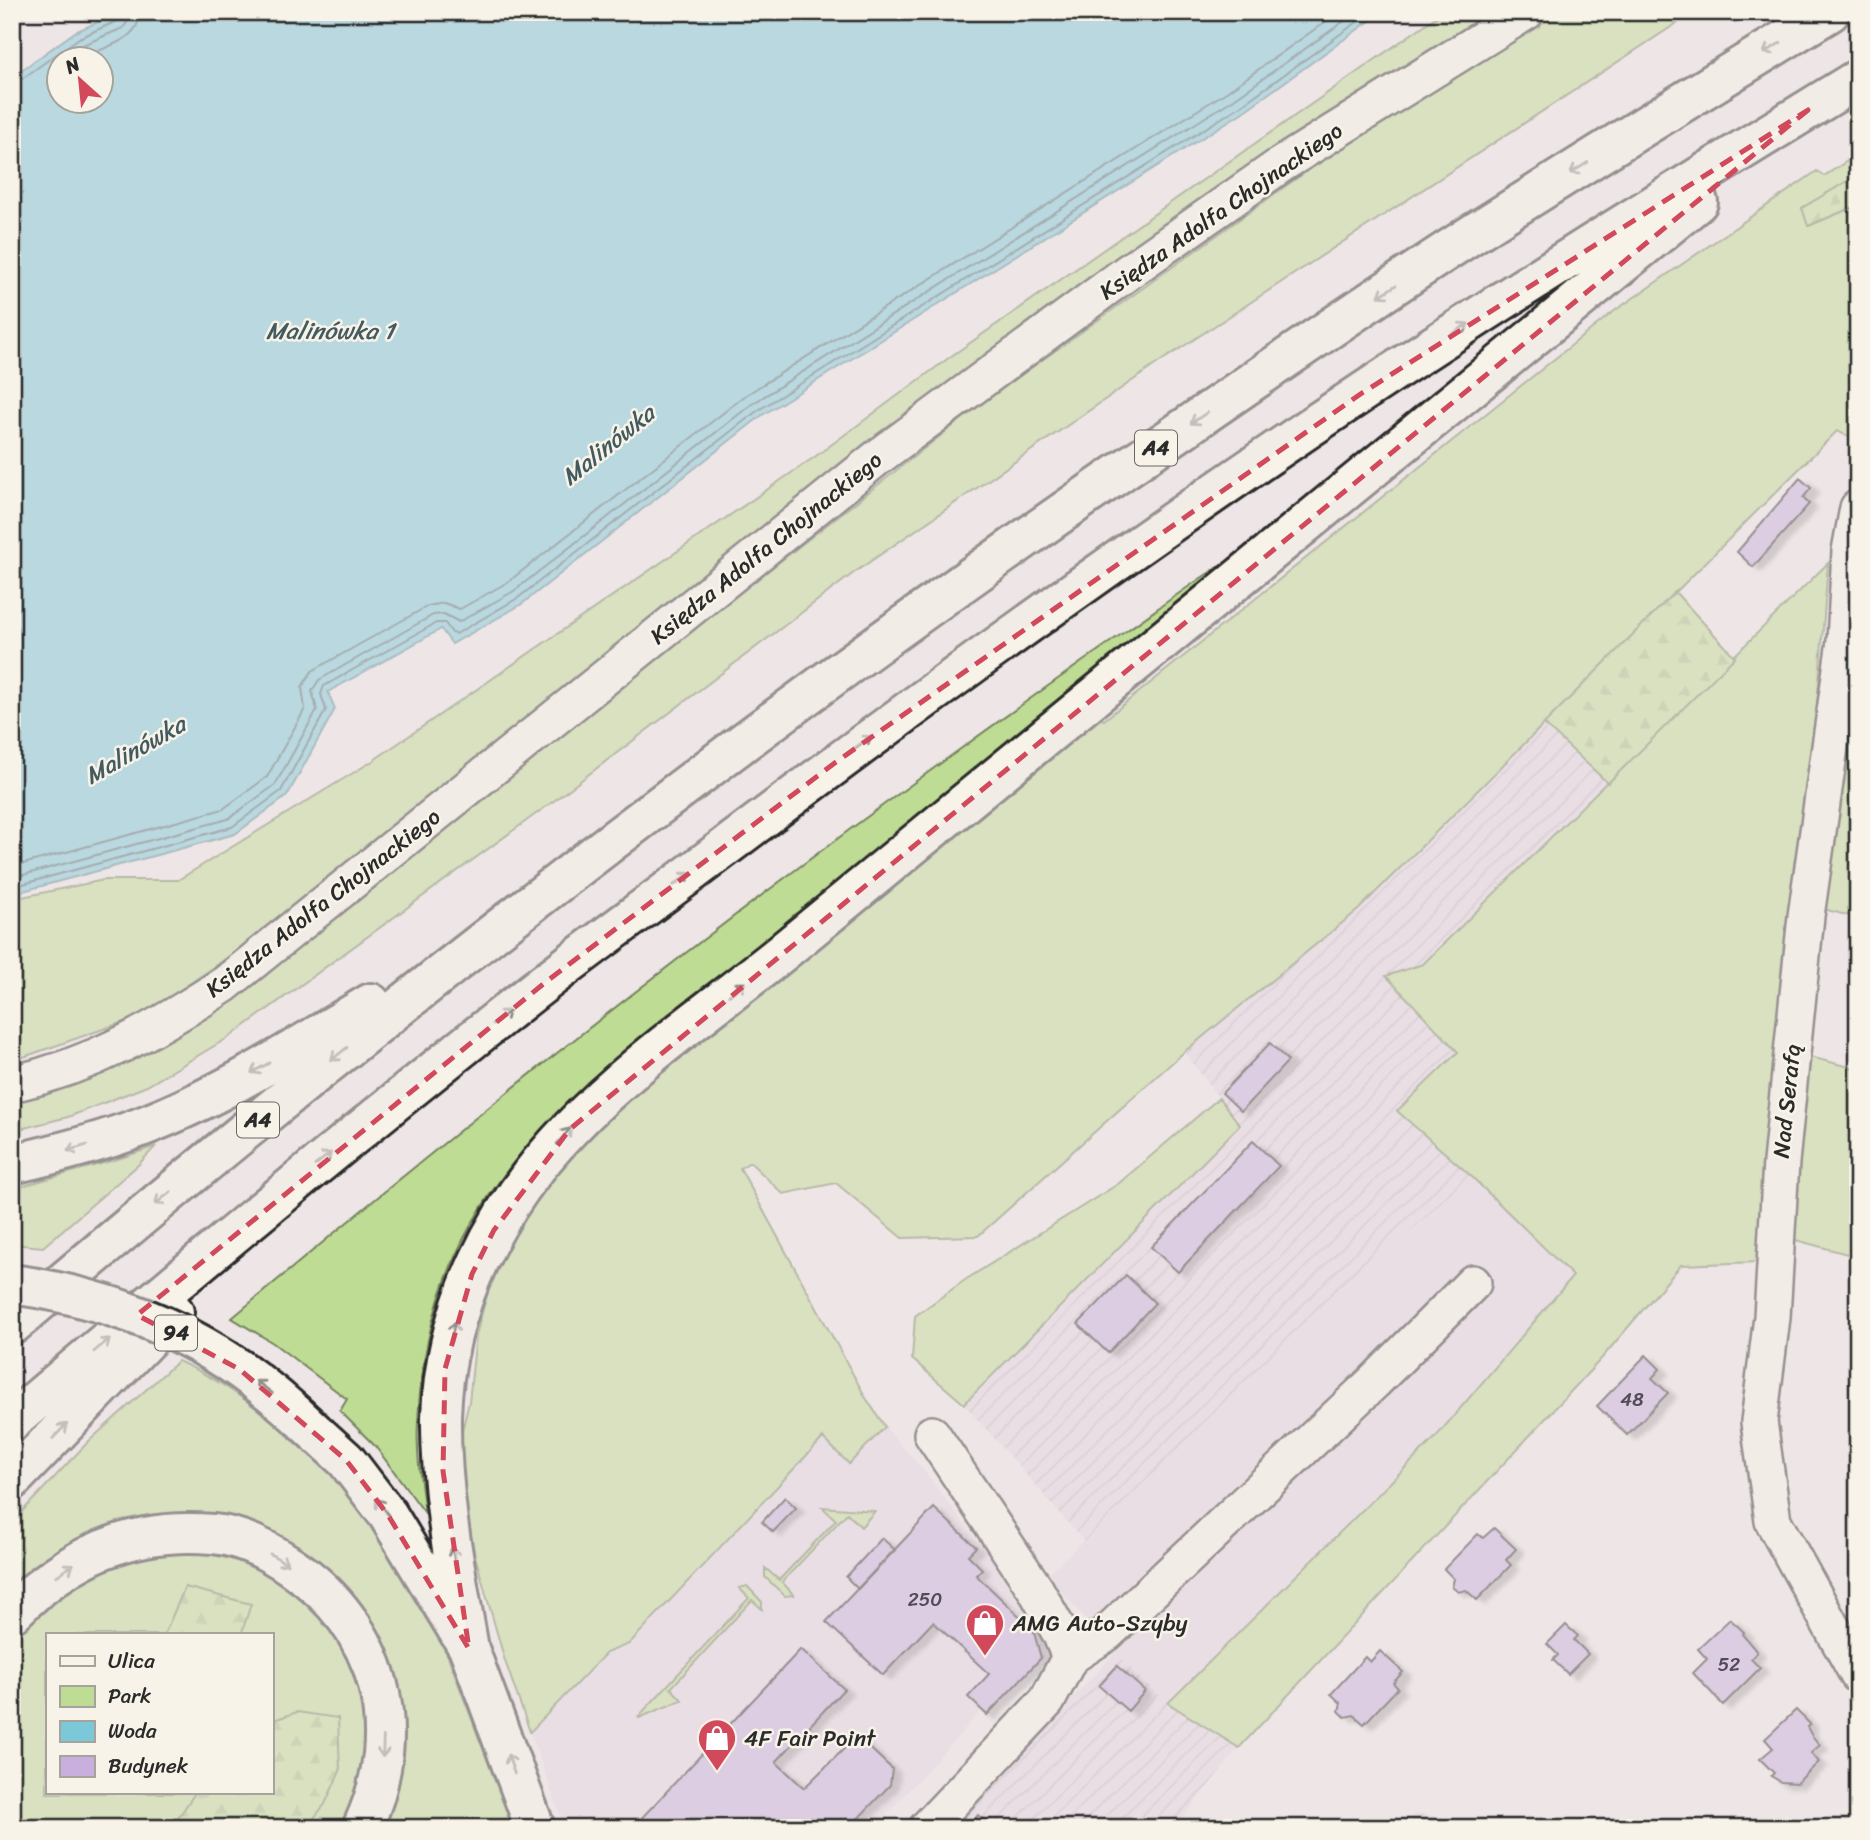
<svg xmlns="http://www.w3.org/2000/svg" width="1870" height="1840" font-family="Sriracha,sans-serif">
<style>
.built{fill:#e3d5e3}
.industrial{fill:url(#industrial-furrows)}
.green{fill:#bfdc94;stroke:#758460;stroke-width:2;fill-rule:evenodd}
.forest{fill:url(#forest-firs);stroke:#758460;stroke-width:2}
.water{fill:#7ac8d8;stroke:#5a8993;stroke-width:2;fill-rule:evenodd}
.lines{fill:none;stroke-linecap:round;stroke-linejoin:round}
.shore{stroke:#4b6a70;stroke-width:2}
.building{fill:#c8afdd;stroke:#2b2b2b;stroke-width:2;filter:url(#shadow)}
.minor-casing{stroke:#2b2b2b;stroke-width:40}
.highway-casing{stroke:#2b2b2b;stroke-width:44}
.minor{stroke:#f7f3e8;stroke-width:35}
.highway{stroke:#f7f3e8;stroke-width:38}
.highway-bridge-casing{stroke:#2b2b2b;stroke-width:44;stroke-linecap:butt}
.highway-bridge{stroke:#f7f3e8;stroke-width:38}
.oneway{stroke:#918f8a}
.marked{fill:none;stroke:#d1495b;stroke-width:5;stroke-dasharray:14 9;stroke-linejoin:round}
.labels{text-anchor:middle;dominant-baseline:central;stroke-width:5;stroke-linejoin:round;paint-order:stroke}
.number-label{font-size:19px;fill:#524c58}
.shield{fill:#f7f3e8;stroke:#686764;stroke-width:2}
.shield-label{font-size:21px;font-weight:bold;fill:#2b2b2b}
.street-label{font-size:23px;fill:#2b2b2b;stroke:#f7f3e8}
.poi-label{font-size:23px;fill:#2b2b2b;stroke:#f7f3e8;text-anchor:start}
.water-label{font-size:24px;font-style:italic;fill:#435a5f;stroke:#f7f3e8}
</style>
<defs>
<pattern id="industrial-furrows" width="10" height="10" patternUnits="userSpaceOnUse" patternTransform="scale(1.75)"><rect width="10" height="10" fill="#e3d5e3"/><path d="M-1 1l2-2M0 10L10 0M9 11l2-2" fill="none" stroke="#c3b7c3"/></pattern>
<pattern id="forest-firs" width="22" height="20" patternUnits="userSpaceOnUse" patternTransform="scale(1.75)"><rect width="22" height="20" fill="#bfdc94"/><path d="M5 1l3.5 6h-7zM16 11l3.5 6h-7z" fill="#a4bd80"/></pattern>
<filter id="shadow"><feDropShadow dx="8" dy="4.5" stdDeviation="2" flood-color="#0004"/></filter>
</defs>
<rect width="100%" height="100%" fill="#eee5e6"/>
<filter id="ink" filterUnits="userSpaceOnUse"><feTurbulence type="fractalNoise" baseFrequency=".0143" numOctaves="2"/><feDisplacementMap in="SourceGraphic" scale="14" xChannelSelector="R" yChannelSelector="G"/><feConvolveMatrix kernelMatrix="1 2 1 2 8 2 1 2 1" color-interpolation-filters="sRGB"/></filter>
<g filter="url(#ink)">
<path class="built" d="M 1470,1175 L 1573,1276 L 1435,1438 L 1168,1703 L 1115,1653 L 1047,1575 Z
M 885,1427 L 929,1477 L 993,1562 L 1051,1651 L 988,1717 L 981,1711 L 874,1828 L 565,1828 L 530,1732 L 606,1652 L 630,1644 L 824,1438 L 849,1464 Z"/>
<path class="industrial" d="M 1544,724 L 1608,783 L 1423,964 L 1458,1052 L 1398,1111 L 1470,1175 L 1084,1541 L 964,1404 L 1240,1126 L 1184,1052 L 1358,910 Z
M 1115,1653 L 1168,1703 L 1239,1748 L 1174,1828 L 950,1828 Z
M 1414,1813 L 1509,1828 L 1410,1828 Z"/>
<path class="green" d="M 1443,12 L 1499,12 L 677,597 L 441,786 L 293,912 L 146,1014 L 12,1061 L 12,899 L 104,880 L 178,880 L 371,762 L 816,456 L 950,357 Z
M 1553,12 L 1694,12 L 1161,361 L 855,572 L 551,803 L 231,1036 L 147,1086 L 68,1117 L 12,1131 L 12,1100 L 100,1074 L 178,1033 L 990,397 L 1342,146 Z
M 1858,154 L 1858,175 L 1802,208 L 1809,226 L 1858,205 L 1858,441 L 1837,431 L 1358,910 L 1184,1052 L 978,1236 L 902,1238 L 836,1183 L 783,1194 L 750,1162 L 740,1168 L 866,1398 L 885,1427 L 849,1464 L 823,1438 L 629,1644 L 606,1653 L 530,1732 L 505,1661 L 474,1552 L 457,1452 L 469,1402 L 476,1335 L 493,1273 L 520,1218 L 561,1162 L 614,1109 L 1094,716 L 1104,720 L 1613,312 L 1817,171 L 1824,176 Z
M 1248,549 L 605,1070 C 491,1167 424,1269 418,1422 C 416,1452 421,1483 425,1513 L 375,1446 L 340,1411 L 347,1399 L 273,1343 L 232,1318 C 464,1123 702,935 948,758 C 1007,715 1066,673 1126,631 C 1166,603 1205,573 1248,549 Z
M 1828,563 L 1810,798 L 1759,1262 L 1681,1265 L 1601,1359 L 1239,1748 L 1168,1703 L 1435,1438 L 1573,1276 L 1470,1175 L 1397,1111 L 1458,1052 L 1386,976 L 1423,964 Z
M 1858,647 L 1858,918 L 1823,909 Z
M 1802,1055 L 1858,1069 L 1858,1257 L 1792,1239 Z
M 1219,1098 L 1240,1125 L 964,1404 L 912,1359 L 915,1316 L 965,1280 L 1118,1184 Z
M 156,1146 L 138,1165 L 43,1247 L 12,1244 L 12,1189 L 118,1159 Z
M 178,1361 C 224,1381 269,1415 304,1450 L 311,1445 L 346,1481 L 436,1625 L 513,1828 L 381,1828 L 388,1814 L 396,1786 L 396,1685 L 224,1520 L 12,1593 L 12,1522 L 88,1442 Z
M 822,1507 L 875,1511 L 861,1527 L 847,1513 L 782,1582 L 794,1595 L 785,1596 L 765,1577 L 765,1568 L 779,1580 L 836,1520 Z
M 194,1552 C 329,1566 411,1707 343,1828 L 12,1828 L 12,1639 C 65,1583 116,1554 194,1552 ZM 47,1635 L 271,1635 L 271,1793 L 47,1793 Z
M 747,1586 L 762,1602 L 762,1609 L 752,1600 L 671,1688 L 682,1700 L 639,1718 L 638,1717 L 749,1598 L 739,1588 Z"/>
<path class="forest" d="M 1858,175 L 1858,205 L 1808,226 L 1802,208 Z
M 1675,592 L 1735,657 L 1608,783 L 1544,724 Z
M 185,1587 L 251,1604 L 241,1635 L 164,1635 Z
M 297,1712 L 338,1718 L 340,1771 L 325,1804 L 306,1828 L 178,1828 L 176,1821 L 195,1793 L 271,1793 L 271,1721 Z"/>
<path class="water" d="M 121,12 L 1382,12 L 1243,112 L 761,416 L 522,604 L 452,644 L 441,629 L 328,692 L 335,709 L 287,796 L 235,834 L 12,894 L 12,77 L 75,32 ZM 60,60 L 102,60 L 102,102 L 60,102 Z"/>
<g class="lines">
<path class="shore" d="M 63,60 L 83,45 L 123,28 L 128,21 L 129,12
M 81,60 C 102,45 139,44 140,12
M 12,82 L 19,81 L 79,38 L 117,21 L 121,12
M 12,867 L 223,809 L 267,777 L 305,709 L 302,687 L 312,671 L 428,606 L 444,603 L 460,609 L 508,582 L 746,395 L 1228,91 L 1339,12
M 12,878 L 228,819 L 275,785 L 317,710 L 312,691 L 319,680 L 433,615 L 444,614 L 459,622 L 514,591 L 752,404 L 1234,99 L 1357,12
M 12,887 L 232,827 L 281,791 L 326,710 L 321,694 L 324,686 L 436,623 L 445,623 L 452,633 L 456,634 L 518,598 L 757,411 L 1239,107 L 1371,12"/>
</g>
<path class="building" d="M 1800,478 L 1811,488 L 1803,498 L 1809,504 L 1753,567 L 1737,552 Z
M 1270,1043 L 1288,1061 L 1241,1111 L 1222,1093 Z
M 1253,1141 L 1279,1166 L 1178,1272 L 1151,1247 Z
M 1126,1275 L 1155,1303 L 1108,1353 L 1078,1324 Z
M 1646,1355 L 1660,1369 L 1652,1378 L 1668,1393 L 1627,1435 L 1597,1406 Z
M 785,1497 L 796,1508 L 773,1532 L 762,1522 Z
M 934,1508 L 976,1547 L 968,1555 L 982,1569 L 976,1575 L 1033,1629 L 1041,1658 L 987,1715 L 968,1697 L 989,1674 L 933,1622 L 883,1675 L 826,1622 Z
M 1494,1528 L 1516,1549 L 1506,1560 L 1511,1565 L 1477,1600 L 1466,1590 L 1458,1592 L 1452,1587 L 1454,1579 L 1444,1569 L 1478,1534 L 1483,1538 Z
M 882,1538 L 895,1550 L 858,1589 L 846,1577 Z
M 1730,1619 L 1744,1632 L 1742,1634 L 1757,1652 L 1751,1659 L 1760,1668 L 1723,1705 L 1693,1673 L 1707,1659 L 1698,1649 Z
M 1566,1625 L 1578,1636 L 1574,1640 L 1588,1654 L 1568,1674 L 1553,1660 L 1558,1655 L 1547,1644 Z
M 801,1649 L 844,1689 L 776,1762 L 804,1788 L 857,1736 L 892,1769 L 890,1785 L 849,1828 L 634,1826 Z
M 1380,1651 L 1403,1672 L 1393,1683 L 1398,1688 L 1364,1724 L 1354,1715 L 1345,1717 L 1339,1711 L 1341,1703 L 1331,1694 L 1365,1657 L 1370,1662 Z
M 1117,1666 L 1145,1691 L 1128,1711 L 1099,1686 Z
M 1796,1710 L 1810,1724 L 1807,1727 L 1812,1736 L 1820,1745 L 1811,1753 L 1819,1762 L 1797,1783 L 1781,1782 L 1771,1776 L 1774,1773 L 1760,1759 L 1773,1748 L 1765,1739 Z
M 978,1815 L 992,1828 L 967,1828 Z"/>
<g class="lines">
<g class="minor-casing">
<path id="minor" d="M 1858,508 L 1850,551 L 1845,641 L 1806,916 L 1781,1162 L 1772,1317 L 1759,1422 L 1773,1521 L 1858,1675
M 12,1084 C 94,1065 156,1029 225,984 L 877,458 L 1128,272 L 1282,164 L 1526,12
M 1070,1657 L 1107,1633 L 1375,1381 L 1473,1283
M 927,1828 L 1047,1701 L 1070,1657 L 1060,1633 L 1036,1590 L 932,1434"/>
</g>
<g class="highway-casing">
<path id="highway" d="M 12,1164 C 56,1154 99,1143 141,1127 C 222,1096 297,1047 371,1003
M 12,1325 C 379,1013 760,719 1157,447 C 1266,372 1374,297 1485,226 C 1599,154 1715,82 1830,12
M 12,1421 C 187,1272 363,1125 544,983 C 592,946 642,910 691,873 C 910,707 1133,545 1363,392 C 1525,284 1691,181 1858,79
M 315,1432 L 346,1460 L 388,1515 L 469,1649 L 535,1828
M 12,1480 L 174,1312
M 12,1613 C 69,1556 130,1527 213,1534 C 240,1536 269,1551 291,1566 C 381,1626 408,1731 362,1828
M 469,1649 C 456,1573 440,1495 441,1417 C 444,1307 495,1207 570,1129 C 630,1066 706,1013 774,959 L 1698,202"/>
</g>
<use href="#minor" class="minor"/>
<use href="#highway" class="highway"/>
<g class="highway-bridge-casing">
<path id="highway-bridge" d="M 12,1284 C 93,1295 175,1323 241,1370 C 268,1389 292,1410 315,1432"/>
</g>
<use href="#highway-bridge" class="highway-bridge"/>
</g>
<defs><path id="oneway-shaft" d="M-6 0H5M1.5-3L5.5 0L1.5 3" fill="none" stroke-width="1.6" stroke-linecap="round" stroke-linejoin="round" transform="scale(1.75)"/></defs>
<g class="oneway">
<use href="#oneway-shaft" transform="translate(1772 48) rotate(149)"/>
<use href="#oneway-shaft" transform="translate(1579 168) rotate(148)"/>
<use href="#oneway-shaft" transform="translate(1387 291) rotate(147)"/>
<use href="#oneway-shaft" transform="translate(1460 329) rotate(-33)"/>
<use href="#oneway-shaft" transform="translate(1199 418) rotate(146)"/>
<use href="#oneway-shaft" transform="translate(863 742) rotate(-36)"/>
<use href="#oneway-shaft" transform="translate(682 879) rotate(-37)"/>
<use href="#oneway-shaft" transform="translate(737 989) rotate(-39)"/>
<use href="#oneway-shaft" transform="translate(501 1017) rotate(-39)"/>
<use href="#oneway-shaft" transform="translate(339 1054) rotate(141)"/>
<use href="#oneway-shaft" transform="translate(260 1068) rotate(151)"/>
<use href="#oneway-shaft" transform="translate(564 1136) rotate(-49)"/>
<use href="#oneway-shaft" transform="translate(77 1148) rotate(164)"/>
<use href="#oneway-shaft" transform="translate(323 1159) rotate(-39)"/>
<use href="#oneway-shaft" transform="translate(163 1198) rotate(141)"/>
<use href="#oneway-shaft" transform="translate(453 1332) rotate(-78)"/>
<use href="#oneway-shaft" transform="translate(102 1345) rotate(-40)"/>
<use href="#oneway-shaft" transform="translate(264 1387) rotate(-143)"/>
<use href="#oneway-shaft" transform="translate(60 1431) rotate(-46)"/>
<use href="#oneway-shaft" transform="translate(382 1507) rotate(-127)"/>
<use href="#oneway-shaft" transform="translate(454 1557) rotate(-99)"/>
<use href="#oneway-shaft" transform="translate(279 1559) rotate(30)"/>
<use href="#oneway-shaft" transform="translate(65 1570) rotate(-35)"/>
<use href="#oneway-shaft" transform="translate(383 1747) rotate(92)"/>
<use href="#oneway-shaft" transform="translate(511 1764) rotate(-109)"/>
</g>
</g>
<path d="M0 0H1870V1840H0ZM 1808,110 L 570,1129 L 494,1230 L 472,1274 L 445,1369 L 443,1471 L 469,1649 L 388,1515 L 346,1460 L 239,1369 L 137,1315 L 547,981 L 836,762 L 1362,393 Z" fill="#eee5e6" fill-opacity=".55" fill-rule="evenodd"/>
<path class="marked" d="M 1808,110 L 570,1129 L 494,1230 L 472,1274 L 445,1369 L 443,1471 L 469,1649 L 388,1515 L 346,1460 L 239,1369 L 137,1315 L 547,981 L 836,762 L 1362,393 Z"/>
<defs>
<g id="shop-pin" transform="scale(2.0125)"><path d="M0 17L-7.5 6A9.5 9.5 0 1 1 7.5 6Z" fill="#d1495b" stroke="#f7f3e8"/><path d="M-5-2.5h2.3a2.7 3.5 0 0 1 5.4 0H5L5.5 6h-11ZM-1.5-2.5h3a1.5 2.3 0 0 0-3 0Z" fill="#fff"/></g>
</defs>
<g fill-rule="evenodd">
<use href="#shop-pin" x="985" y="1623"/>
<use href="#shop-pin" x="717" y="1738"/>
</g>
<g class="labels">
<g class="number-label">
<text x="1632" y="1399">48</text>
<text x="925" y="1599">250</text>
<text x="1729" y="1664">52</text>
</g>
<g class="shield">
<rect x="1135" y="430.5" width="42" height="35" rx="5"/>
<rect x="237" y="1102.5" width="42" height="35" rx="5"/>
<rect x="155" y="1315.5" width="42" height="35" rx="5"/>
</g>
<g class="shield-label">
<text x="1156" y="448">A4</text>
<text x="258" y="1120">A4</text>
<text x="176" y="1333">94</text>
</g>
<g class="street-label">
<text transform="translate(1221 211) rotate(-35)">Księdza Adolfa Chojnackiego</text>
<text transform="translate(766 548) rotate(-39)">Księdza Adolfa Chojnackiego</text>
<text transform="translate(323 903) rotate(-38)">Księdza Adolfa Chojnackiego</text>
<text transform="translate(1787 1101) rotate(-84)">Nad Serafą</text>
</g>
<g class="poi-label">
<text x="1012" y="1623">AMG Auto-Szyby</text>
<text x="744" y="1738">4F Fair Point</text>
</g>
<g class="water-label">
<text x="330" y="331">Malinówka 1</text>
<text transform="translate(608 445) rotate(-39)">Malinówka</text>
<text transform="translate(135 750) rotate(-30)">Malinówka</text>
</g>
</g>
<rect width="1870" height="1840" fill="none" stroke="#f7f3e8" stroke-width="42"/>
<rect x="21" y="21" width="1828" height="1798" fill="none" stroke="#2b2b2b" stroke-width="2.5" filter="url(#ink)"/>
<rect x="46" y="1633" width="228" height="161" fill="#f7f3e8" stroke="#a5a39c" stroke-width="2"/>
<rect x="60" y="1656" width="35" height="10" fill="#f7f3e8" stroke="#a5a39c" stroke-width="2"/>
<text x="108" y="1668" font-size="21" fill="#2b2b2b">Ulica</text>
<rect x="60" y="1686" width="35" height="21" fill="#bfdc94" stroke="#a5a39c" stroke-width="2"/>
<text x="108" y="1703" font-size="21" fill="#2b2b2b">Park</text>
<rect x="60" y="1721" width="35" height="21" fill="#7ac8d8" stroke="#a5a39c" stroke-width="2"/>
<text x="108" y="1738" font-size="21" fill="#2b2b2b">Woda</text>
<rect x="60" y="1756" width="35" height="21" fill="#c8afdd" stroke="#a5a39c" stroke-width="2"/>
<text x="108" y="1773" font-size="21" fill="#2b2b2b">Budynek</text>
<g transform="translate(80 80) rotate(333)"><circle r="33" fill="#f7f3e8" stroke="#a5a39c" stroke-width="2"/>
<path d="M0-5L12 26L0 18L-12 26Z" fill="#d1495b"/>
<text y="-10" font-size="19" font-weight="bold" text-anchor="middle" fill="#2b2b2b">N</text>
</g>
</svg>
